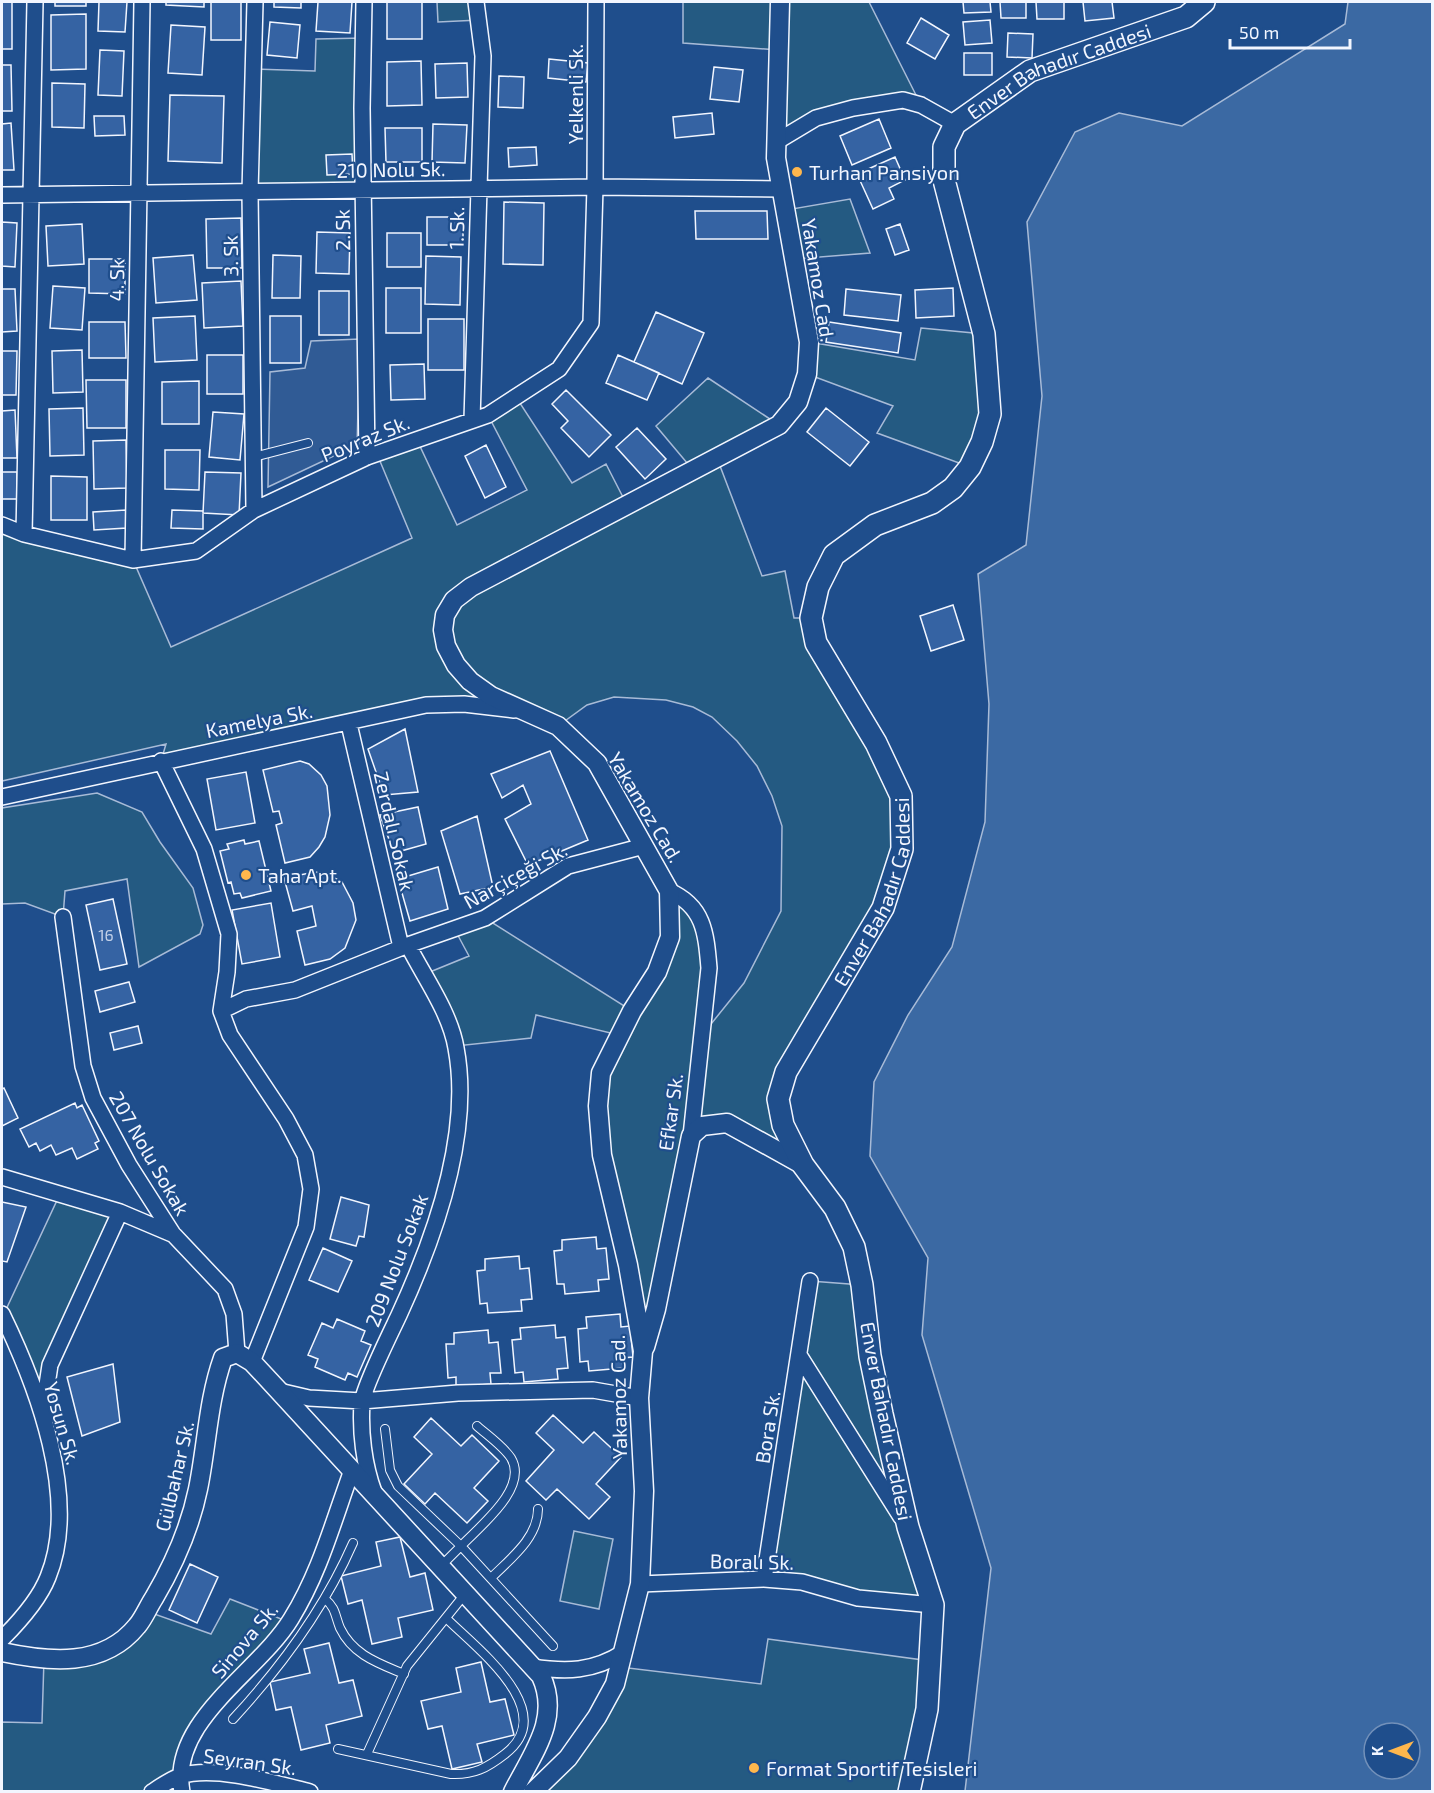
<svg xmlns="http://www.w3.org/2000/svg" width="1434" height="1793" font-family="'Exo 2',sans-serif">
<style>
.green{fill:#245a82;stroke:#a8bbd7;stroke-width:1.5}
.parking{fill:#305b95;stroke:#a8bbd7;stroke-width:1.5}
.water{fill:#3b69a3;stroke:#a8bbd7;stroke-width:1.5;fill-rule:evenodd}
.building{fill:#3563a3;stroke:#f2f6ff;stroke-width:1.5}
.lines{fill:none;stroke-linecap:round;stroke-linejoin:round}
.service-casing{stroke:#f2f6ff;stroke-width:10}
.minor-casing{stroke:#f2f6ff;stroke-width:18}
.tertiary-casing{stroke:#f2f6ff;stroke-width:21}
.secondary-casing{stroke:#f2f6ff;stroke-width:24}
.service{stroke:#1f4e8c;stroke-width:8}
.minor{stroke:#1f4e8c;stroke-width:15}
.tertiary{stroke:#1f4e8c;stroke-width:18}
.secondary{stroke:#1f4e8c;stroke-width:21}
.poi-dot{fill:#ffb74d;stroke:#1f4e8c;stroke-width:2}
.labels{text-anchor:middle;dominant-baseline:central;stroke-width:4.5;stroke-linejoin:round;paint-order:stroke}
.number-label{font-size:16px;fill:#c3d1e8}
.street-label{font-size:20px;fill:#f2f6ff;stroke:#1f4e8c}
.poi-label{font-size:20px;fill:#f2f6ff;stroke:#1f4e8c;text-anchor:start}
</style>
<rect width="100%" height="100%" fill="#1f4e8c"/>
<path class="green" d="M 437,2 L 476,2 L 479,20 L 438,22 Z
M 683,2 L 869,2 L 921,105 L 853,108 L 776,142 L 778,50 L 683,43 Z
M 364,38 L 363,190 L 250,192 L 253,69 L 315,71 L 316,39 Z
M 850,199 L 870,253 L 795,259 L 786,210 Z
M 921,328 L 984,334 L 988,382 L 970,467 L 877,433 L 893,406 L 807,374 L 809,342 L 915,360 Z
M 708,378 L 779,425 L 717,458 L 762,576 L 785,571 L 794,618 L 811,618 L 901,796 L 902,849 L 778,1099 L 803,1165 L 727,1123 L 702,1126 L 643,1351 L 598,1106 L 619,1035 L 536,1015 L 531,1038 L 456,1046 L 425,974 L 469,956 L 455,930 L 485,918 L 632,1011 L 657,972 L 669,891 L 685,898 L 707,940 L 703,1034 L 744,983 L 781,911 L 782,826 L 772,796 L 757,766 L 737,741 L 712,717 L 693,707 L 666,700 L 614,697 L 587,705 L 558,726 L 464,704 L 161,761 L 166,744 L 2,781 L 2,525 L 133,560 L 171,647 L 412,538 L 377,454 L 417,440 L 457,525 L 527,490 L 488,415 L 516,397 L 572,483 L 606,464 L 627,505 L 693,470 L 656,426 Z
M 97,793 L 142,812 L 160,842 L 193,888 L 203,925 L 200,934 L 139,967 L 127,879 L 65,891 L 63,917 L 25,903 L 2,904 L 2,808 Z
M 60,1194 L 120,1212 L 45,1398 L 3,1316 Z
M 810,1281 L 862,1285 L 933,1605 L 764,1579 Z
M 574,1531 L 613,1539 L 599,1609 L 560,1601 Z
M 230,1599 L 289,1622 L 214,1707 L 179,1776 L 152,1791 L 2,1792 L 2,1722 L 42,1723 L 44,1659 L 92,1656 L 146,1611 L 211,1634 Z
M 768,1639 L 930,1661 L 909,1791 L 533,1792 L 544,1782 L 620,1667 L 761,1684 Z"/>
<path class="parking" d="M 360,339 L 357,445 L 268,487 L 270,372 L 305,368 L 311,341 Z"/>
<path class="water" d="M 1348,2 L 1432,2 L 1432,1791 L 965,1791 L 991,1568 L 922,1335 L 928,1258 L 870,1156 L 874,1082 L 908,1015 L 952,947 L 985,822 L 989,704 L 978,574 L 1026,545 L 1042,396 L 1027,222 L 1075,132 L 1119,113 L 1182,126 L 1345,24 ZM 1374,1733 L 1410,1733 L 1410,1769 L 1374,1769 Z"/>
<path class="building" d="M 2,2 L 12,2 L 12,49 L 2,49 Z
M 55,2 L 86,2 L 86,6 L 55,6 Z
M 99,2 L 127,2 L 125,32 L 98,31 Z
M 166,2 L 204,2 L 204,7 L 166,5 Z
M 211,2 L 241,2 L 241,40 L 211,40 Z
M 274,2 L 301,2 L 301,8 L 274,7 Z
M 318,2 L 352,2 L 350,33 L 316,31 Z
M 387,2 L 422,2 L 422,39 L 387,39 Z
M 963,2 L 990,2 L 991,12 L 964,13 Z
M 1000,2 L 1026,2 L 1026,18 L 1001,18 Z
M 1036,2 L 1064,2 L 1064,19 L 1037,19 Z
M 1083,2 L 1112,2 L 1114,18 L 1085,21 Z
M 86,14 L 86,69 L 51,70 L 51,15 Z
M 921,18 L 949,35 L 935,59 L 907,43 Z
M 990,20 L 992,43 L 965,45 L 963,22 Z
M 270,22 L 300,25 L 297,58 L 267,55 Z
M 171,25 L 205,27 L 202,75 L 168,73 Z
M 1008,33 L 1033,34 L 1032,58 L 1007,57 Z
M 100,50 L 124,51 L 122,96 L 98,95 Z
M 964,53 L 992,53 L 992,75 L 964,75 Z
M 549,59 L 588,63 L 586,82 L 548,78 Z
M 421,61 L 422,105 L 387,106 L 387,62 Z
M 467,63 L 468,97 L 436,98 L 435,64 Z
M 2,65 L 11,65 L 12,111 L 2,111 Z
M 714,67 L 743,70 L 739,102 L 710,99 Z
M 499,76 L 524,77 L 523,108 L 498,107 Z
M 52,83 L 85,84 L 84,128 L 52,127 Z
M 170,95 L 224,96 L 222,163 L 168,161 Z
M 712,113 L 714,134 L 675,138 L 673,117 Z
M 94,116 L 124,116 L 125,135 L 95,136 Z
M 879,119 L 891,148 L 852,165 L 840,136 Z
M 11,123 L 14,170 L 2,170 L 2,124 Z
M 433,124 L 467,125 L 465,163 L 432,162 Z
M 385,128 L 422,128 L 422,162 L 386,162 Z
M 536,147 L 537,165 L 509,167 L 508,148 Z
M 352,154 L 353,174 L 327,175 L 326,155 Z
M 895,157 L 905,180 L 889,188 L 894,199 L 873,209 L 857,174 Z
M 504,202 L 544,203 L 543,265 L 503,264 Z
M 695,211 L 767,211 L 768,239 L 696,239 Z
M 427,217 L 463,217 L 463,245 L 427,245 Z
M 241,218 L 242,268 L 207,268 L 206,219 Z
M 2,222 L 17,223 L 15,267 L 2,266 Z
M 82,224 L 84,264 L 48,266 L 46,226 Z
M 900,224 L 909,250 L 895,255 L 886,229 Z
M 317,232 L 350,233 L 349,274 L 316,273 Z
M 387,233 L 421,233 L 421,267 L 387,267 Z
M 193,255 L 197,300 L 156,303 L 153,258 Z
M 273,255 L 301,256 L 300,298 L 272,298 Z
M 426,256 L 461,257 L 460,305 L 425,304 Z
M 89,259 L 125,259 L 125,294 L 89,293 Z
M 241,281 L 243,326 L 204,328 L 202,283 Z
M 53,286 L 85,288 L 82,330 L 50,328 Z
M 386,288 L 421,288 L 421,333 L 386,333 Z
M 953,288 L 954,316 L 916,318 L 915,290 Z
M 2,289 L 15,289 L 17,331 L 2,332 Z
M 846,289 L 901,295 L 898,321 L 844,315 Z
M 319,291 L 349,291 L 349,335 L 319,335 Z
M 656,312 L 704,333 L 682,384 L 634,362 Z
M 195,316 L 197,360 L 155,362 L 153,318 Z
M 270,316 L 301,316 L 301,363 L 270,363 Z
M 428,319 L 464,319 L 464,370 L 428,370 Z
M 89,322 L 125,322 L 126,358 L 89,358 Z
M 829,322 L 901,333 L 898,353 L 826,342 Z
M 82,350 L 83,392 L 53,393 L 52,351 Z
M 2,351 L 17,351 L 16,395 L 2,395 Z
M 207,355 L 243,355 L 243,394 L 207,394 Z
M 618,355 L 659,373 L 647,400 L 606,383 Z
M 424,364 L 425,399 L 391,400 L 390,365 Z
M 86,380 L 126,380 L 126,428 L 87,428 Z
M 199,381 L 199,424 L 162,424 L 162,382 Z
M 566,390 L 611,435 L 589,457 L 561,428 L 568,421 L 552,404 Z
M 83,408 L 84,455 L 50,456 L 49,409 Z
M 826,408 L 869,442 L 850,466 L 807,432 Z
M 15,410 L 17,458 L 2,458 L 2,411 Z
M 213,412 L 244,414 L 240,460 L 209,457 Z
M 637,428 L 666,459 L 645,479 L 616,447 Z
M 126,440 L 127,488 L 94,489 L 93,441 Z
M 486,445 L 506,487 L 485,498 L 465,456 Z
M 165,450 L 200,450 L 199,490 L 165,489 Z
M 2,472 L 17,472 L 17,499 L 2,499 Z
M 205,472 L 241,473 L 239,515 L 203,513 Z
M 51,476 L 87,477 L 87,520 L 51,520 Z
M 126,510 L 127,528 L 94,530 L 93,512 Z
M 172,510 L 203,511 L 203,529 L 171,528 Z
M 953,605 L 964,640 L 931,651 L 920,616 Z
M 405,729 L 418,792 L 384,795 L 368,749 Z
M 550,751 L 588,840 L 528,865 L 505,819 L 531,804 L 523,785 L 502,798 L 491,774 Z
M 300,761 L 309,764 L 321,775 L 327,786 L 330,815 L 325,837 L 319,847 L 310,857 L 285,863 L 276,825 L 282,823 L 279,811 L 273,812 L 263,770 Z
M 246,772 L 255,823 L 216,830 L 207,779 Z
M 418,807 L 426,844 L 394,853 L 380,815 Z
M 477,816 L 493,887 L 460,894 L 441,831 Z
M 244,840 L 245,844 L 259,841 L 271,891 L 242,898 L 240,893 L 234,894 L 231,882 L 228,883 L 220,851 L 229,849 L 227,844 Z
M 438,867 L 448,909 L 410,921 L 398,879 Z
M 315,872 L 329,875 L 342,882 L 353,903 L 356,920 L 345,948 L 330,959 L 305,965 L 297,931 L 316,926 L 312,906 L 293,911 L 284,878 Z
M 113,899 L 127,964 L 100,970 L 86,905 Z
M 271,903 L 280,957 L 242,964 L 232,910 Z
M 129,982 L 135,1002 L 100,1012 L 95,991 Z
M 138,1026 L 142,1043 L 114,1050 L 110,1033 Z
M 4,1088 L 18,1118 L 2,1126 L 2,1089 Z
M 75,1103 L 77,1108 L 82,1105 L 99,1141 L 95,1143 L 98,1149 L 77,1159 L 72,1148 L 56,1155 L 51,1145 L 40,1151 L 36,1143 L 29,1147 L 20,1129 Z
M 341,1197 L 369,1205 L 364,1237 L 359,1236 L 356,1246 L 330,1239 Z
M 2,1202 L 26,1207 L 7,1262 L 2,1261 Z
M 596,1237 L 597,1249 L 606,1248 L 609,1279 L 598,1280 L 599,1291 L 565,1294 L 564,1284 L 557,1284 L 554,1251 L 562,1250 L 562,1240 Z
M 323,1248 L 352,1261 L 338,1292 L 309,1280 Z
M 519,1256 L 520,1269 L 529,1268 L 532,1299 L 521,1300 L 522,1311 L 488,1313 L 487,1303 L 480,1304 L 477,1271 L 485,1270 L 485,1259 Z
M 620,1314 L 621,1327 L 630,1326 L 633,1357 L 622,1358 L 623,1368 L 589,1371 L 588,1361 L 580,1362 L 578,1329 L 587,1328 L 586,1317 Z
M 337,1319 L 365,1331 L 361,1341 L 371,1345 L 357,1377 L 348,1373 L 345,1380 L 315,1367 L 318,1359 L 308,1355 L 322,1323 L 333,1328 Z
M 555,1325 L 556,1338 L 565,1337 L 568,1368 L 557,1369 L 558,1379 L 524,1382 L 523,1372 L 515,1373 L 512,1340 L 521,1339 L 520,1328 Z
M 488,1330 L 489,1343 L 498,1342 L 501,1373 L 490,1373 L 491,1384 L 456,1387 L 456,1377 L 448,1378 L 446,1344 L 454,1344 L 454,1333 Z
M 113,1364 L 120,1422 L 82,1436 L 67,1377 Z
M 553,1415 L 583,1443 L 594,1432 L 621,1457 L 596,1484 L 610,1497 L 589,1519 L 557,1489 L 546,1500 L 526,1481 L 554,1450 L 536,1433 Z
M 431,1418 L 461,1446 L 472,1435 L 499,1461 L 474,1488 L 488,1501 L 467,1523 L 435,1493 L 425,1504 L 404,1484 L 432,1454 L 414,1437 Z
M 400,1537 L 410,1577 L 425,1573 L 433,1610 L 398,1618 L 402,1637 L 372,1644 L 362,1600 L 348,1604 L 341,1576 L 381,1566 L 376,1542 Z
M 190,1564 L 218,1577 L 197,1623 L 169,1610 Z
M 329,1643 L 339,1683 L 353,1680 L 362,1716 L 326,1725 L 330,1743 L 301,1750 L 291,1707 L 276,1710 L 270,1682 L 310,1673 L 304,1649 Z
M 481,1662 L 490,1702 L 505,1699 L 514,1735 L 477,1744 L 482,1762 L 452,1769 L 442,1726 L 428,1729 L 421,1701 L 461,1692 L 456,1668 Z"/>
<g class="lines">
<g class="service-casing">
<path id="service" d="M 254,457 L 308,443
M 385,1429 L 390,1470 L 398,1486 L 461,1546 C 480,1526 529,1488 511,1458 C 503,1446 487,1435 477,1426
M 441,1566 L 461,1546 L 553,1646
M 491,1578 C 510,1559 538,1538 538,1509
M 325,1599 C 336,1608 335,1616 340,1628 C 353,1655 378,1663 404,1674
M 233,1719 C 282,1666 324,1609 353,1543
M 338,1749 L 451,1774 C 474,1775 487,1768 505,1754 C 561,1711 476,1648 446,1618
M 367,1754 L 407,1666 L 465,1594"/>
</g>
<g class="minor-casing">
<path id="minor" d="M 364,2 L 362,108 L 367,457
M 776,142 L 816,118 L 853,108 L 903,100 L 921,105 L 955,124
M 2,195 L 595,187 L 782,189
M 472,420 L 483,56 L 476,2
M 254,510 L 250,192 L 255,2
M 2,525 L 24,534 L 133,560 L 196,551 L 254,510 L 367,457 L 488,415 L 559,369 L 591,323 L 595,187 L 596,2
M 24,534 L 35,2
M 133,560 L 142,2
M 349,724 L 401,947
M 161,761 L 204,849 L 229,934 L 227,972 L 221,1011 L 230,1035 L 286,1119 L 305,1155 L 311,1189 L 306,1227 L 252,1362
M 2,797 L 426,705 L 464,704 L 514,710
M 669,891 C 704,906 706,933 709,968 L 691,1136
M 63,917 L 83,1066 L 93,1098 L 129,1165 L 173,1234 L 225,1289 L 234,1314 L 237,1353
M 408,945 L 485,918 L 568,866 L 644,846
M 221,1011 L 246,999 L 295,990 L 408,945 C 424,977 450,1012 456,1048 C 472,1133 434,1239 399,1315 C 391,1332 363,1388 362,1403 C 360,1432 364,1465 374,1492
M 2,1177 L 120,1212 L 172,1234
M 2,1314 C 37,1386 80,1499 48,1577 C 39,1600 19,1622 2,1639
M 799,1355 L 901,1517
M 279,1391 L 309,1398 L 362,1401 L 458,1393 L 593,1390 L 639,1398
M 48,1415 L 45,1398 L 50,1365 L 120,1212
M 764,1579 L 810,1281
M 640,1584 L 764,1579 L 802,1582 L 858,1598 L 933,1605
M 532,1667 C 566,1672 593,1672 624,1652
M 152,1792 C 161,1786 171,1779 180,1776 C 215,1765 274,1783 310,1792
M 182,1792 C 169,1721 258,1673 291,1619 C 320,1572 333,1522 352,1470"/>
</g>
<g class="tertiary-casing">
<path id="tertiary" d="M 645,1347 L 656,1309 L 691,1136 L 702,1126 L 727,1123 L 803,1165
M 2,1652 C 49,1662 103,1668 137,1626 C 144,1618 148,1607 154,1598 C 174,1564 190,1528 198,1489 C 207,1445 208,1400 223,1358 L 237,1353 L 252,1362 L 279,1391 L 541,1676 C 561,1719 532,1754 513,1792
M 533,1792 L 568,1758 L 597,1717 L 615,1684 L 640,1584 L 644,1491 L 639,1398 L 643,1351 L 628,1265 L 602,1155 L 598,1106 L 601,1073 L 632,1011 L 657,972 L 670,937 L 669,891 L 597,763 L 558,726 L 491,696 L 470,681 L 456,665 L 446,646 L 443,630 L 445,615 L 454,600 L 471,587 L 779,425 L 798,402 L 807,374 L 809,342 L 776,158 L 780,2"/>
</g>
<g class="secondary-casing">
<g id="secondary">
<path id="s1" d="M 909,1792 L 927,1709 L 933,1605 L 908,1527 L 882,1414 L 870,1356 L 862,1285 L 854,1247 L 835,1208 L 803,1165 L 783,1125 L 778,1099 L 786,1072 L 883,908 L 902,849 L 901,796 L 876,743 L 816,643 L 811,618 L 818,587 L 834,555 L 875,525 L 932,503 L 953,488 L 970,467 L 982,442 L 990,414 L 984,334 L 944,180 L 944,147 L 955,124 L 1030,71 L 1186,17 L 1204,2"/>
</g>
</g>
<use href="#service" class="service"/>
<use href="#minor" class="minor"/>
<use href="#tertiary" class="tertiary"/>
<use href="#secondary" class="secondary"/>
</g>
<g class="poi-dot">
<circle cx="797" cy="172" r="6"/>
<circle cx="246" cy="875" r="6"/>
<circle cx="754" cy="1768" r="6"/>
</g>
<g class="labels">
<g class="number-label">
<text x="106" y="934">16</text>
</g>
<g class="street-label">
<text stroke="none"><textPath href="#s1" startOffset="1964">Enver Bahadır Caddesi</textPath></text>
<text transform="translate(575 94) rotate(-90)">Yelkenli Sk.</text>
<text transform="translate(391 169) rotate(-1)">210 Nolu Sk.</text>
<text transform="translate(456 228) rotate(-89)">1. Sk.</text>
<text transform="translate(342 230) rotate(-91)">2. Sk</text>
<text transform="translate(230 256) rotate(-91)">3. Sk</text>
<text transform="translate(116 280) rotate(-89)">4. Sk</text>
<text transform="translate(819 280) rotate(81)">Yakamoz Cad.</text>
<text transform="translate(365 438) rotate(-22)">Poyraz Sk.</text>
<text transform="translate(259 720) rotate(-11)">Kamelya Sk.</text>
<text transform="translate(646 807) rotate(59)">Yakamoz Cad.</text>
<text transform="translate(395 831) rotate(77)">Zerdalı Sokak</text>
<text transform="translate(515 875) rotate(-29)">Narçiçeği Sk.</text>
<text stroke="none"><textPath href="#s1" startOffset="956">Enver Bahadır Caddesi</textPath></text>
<text transform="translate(670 1112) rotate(-82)">Efkar Sk.</text>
<text transform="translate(150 1153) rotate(60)">207 Nolu Sokak</text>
<text transform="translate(396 1260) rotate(-69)">209 Nolu Sokak</text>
<text transform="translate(618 1397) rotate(-91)">Yakamoz Cad.</text>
<text transform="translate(887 1421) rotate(79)">Enver Bahadır Caddesi</text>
<text transform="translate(63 1423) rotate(74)">Yosun Sk.</text>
<text transform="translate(767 1427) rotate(-81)">Bora Sk.</text>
<text transform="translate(174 1476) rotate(-77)">Gülbahar Sk.</text>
<text transform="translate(752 1561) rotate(1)">Boralı Sk.</text>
<text transform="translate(244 1640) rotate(-50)">Sinova Sk.</text>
<text transform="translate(250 1761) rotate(8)">Seyran Sk.</text>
</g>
<g class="poi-label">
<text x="809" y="172">Turhan Pansiyon</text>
<text x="258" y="875">Taha Apt.</text>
<text x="766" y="1768">Format Sportif Tesisleri</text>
</g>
</g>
<rect width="1434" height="1793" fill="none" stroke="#f2f6ff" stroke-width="6"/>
<g transform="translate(1392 1751) rotate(270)"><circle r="28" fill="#1f4e8c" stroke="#7391ba" stroke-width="1.5"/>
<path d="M0-4.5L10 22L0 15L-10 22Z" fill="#ffb74d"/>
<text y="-9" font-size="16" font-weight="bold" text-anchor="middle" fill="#f2f6ff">K</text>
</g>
<path d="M1230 39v9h120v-9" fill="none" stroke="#f2f6ff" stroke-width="3"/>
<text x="1239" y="39" font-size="18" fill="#f2f6ff" stroke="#1f4e8c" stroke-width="4.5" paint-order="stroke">50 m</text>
</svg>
